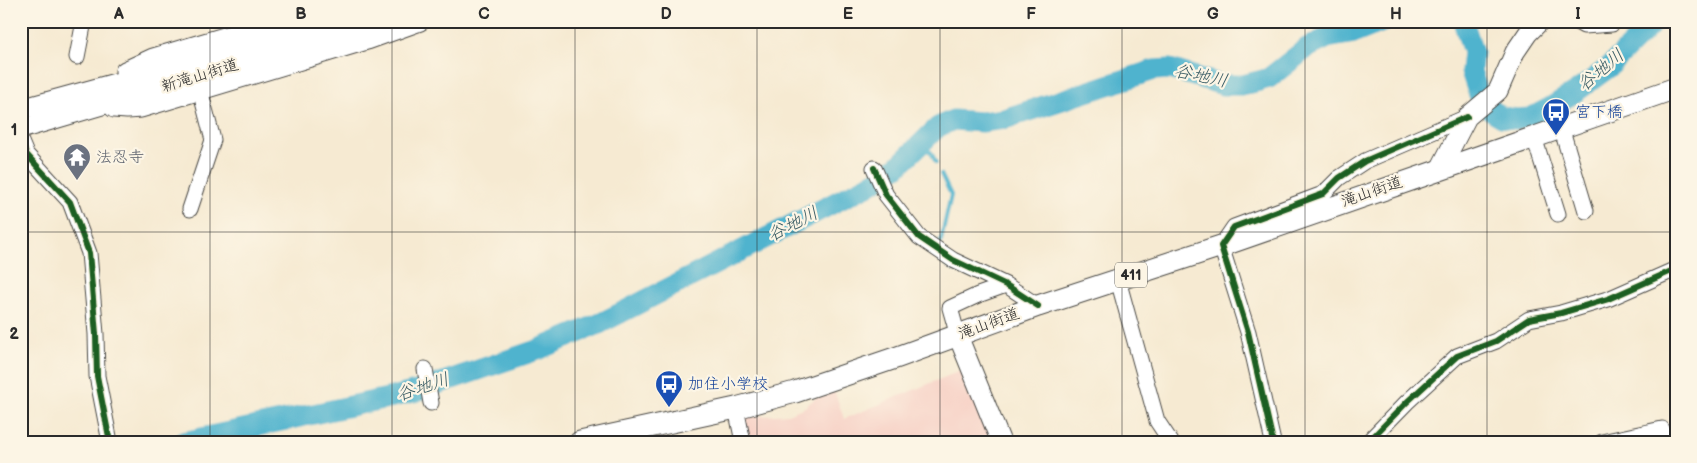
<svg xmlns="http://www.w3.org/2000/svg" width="1697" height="463" font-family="'Balsamiq Sans','Klee One',sans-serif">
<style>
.built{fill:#f7d1c6}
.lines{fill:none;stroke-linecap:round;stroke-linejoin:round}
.stream{stroke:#4fb3ce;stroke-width:4}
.river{stroke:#4fb3ce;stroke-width:21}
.minor-casing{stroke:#494844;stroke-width:17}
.major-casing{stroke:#494844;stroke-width:21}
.highway-casing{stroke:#494844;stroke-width:23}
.minor{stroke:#fff;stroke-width:15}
.major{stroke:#fff;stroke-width:19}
.highway{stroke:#fff;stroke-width:21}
.cycleway-casing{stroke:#fcf5e5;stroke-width:9}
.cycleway{stroke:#1b5e20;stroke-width:6}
.grid{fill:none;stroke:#2b2b2b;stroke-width:1;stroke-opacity:0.55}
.labels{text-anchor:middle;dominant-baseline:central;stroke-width:4.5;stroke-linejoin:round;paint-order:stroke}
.shield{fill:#fcf5e5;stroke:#6a6863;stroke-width:1}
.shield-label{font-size:15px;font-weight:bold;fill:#2b2b2b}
.street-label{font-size:16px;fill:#2b2b2b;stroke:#fcf5e5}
.transit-label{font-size:16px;fill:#164399;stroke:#fcf5e5;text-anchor:start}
.worship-label{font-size:16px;fill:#5b616d;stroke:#fcf5e5;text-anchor:start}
.water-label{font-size:18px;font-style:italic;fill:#385b64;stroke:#fcf5e5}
.neatline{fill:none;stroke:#2b2b2b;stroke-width:2}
.grid-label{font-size:16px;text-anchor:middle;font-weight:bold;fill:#2b2b2b}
</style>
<rect width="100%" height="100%" fill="#fcf5e5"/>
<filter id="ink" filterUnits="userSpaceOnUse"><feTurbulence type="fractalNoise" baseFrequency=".02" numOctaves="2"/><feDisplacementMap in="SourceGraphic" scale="10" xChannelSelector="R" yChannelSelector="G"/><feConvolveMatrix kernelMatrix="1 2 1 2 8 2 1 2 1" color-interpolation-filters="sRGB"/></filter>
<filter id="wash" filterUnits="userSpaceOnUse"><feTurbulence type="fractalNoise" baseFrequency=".0096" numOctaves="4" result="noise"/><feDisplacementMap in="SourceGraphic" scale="20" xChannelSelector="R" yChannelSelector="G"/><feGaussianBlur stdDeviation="1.12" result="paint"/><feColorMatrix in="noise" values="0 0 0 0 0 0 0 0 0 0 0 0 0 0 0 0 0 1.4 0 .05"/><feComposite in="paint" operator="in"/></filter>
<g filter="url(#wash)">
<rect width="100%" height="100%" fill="#f6ead2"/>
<path class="built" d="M 967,368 L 996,442 L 743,442 L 738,418 L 788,414 L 805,407 L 832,384 L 844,419 Z"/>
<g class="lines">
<path class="stream" d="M 919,146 L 931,152 L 936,163
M 940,245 L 951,195 L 941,174
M 946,264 L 953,269 L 969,275"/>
<path class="river" d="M 1463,21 L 1473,52 L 1471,71 L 1479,95 L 1492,111 L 1502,117 L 1516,119 L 1530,118 L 1551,107 L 1577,91 L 1608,68 L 1655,21
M 183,442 L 388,398 L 417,391 L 537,350 L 601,323 L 867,186 L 897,167 L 938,127 L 953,120 L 982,122 L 1004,119 L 1154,70 L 1170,69 L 1223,85 L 1243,85 L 1259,81 L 1269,78 L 1307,48 L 1327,38 L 1355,33 L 1385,21"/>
</g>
</g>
<g filter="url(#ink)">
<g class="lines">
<g class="minor-casing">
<path id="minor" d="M 1575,21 L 1584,26 L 1612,24
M 77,57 L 84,21
M 1561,127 L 1586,211
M 1534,137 L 1558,214
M 21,142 L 26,154 L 70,202 L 89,253 L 96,334 L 97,376 L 110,442
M 874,168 L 886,195 L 919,237 L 953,260 L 1006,285 L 1038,306
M 190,209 L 213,140 L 200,90
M 1118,280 L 1157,421 L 1171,442
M 958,336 L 950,308 L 978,295 L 1006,285
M 425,369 L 431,403
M 736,408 L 743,442
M 1273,442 L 1248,332 L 1221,246 L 1234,227 L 1323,194 L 1339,178 L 1365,161 L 1467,117
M 1368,442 L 1407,402 L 1457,356 L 1496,341 L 1529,319 L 1561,313 L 1608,299 L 1676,269
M 1602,442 L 1662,429 L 1668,442"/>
</g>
<g class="major-casing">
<path id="major" d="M 125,71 L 153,58 L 279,21
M 114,108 L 127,109 L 141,108 L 367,40 L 420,21
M 21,109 L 218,55 L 329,21
M 21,129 L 299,47 L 379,21
M 1440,169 L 1467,117 L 1498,91 L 1515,52 L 1528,33 L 1540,21
M 958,336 L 1001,442"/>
</g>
<g class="highway-casing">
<path id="highway" d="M 580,442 L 736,408 L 795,392 L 898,357 L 1038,306 L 1221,246 L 1676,88"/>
</g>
<use href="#minor" class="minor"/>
<use href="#major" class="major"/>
<use href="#highway" class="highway"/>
<g class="cycleway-casing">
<path id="cycleway" d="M 21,142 L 26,154 L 70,202 L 89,253 L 96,334 L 97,376 L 110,442
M 874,168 L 886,195 L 919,237 L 953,260 L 1006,285 L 1038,306
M 1273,442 L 1248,332 L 1221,246 L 1234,227 L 1323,194 L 1339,178 L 1365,161 L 1467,117
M 1368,442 L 1407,402 L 1457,356 L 1496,341 L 1529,319 L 1561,313 L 1608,299 L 1676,269"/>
</g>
<use href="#cycleway" class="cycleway"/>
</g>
</g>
<path class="grid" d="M 210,21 L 210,442M 392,21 L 392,442M 575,21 L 575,442M 757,21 L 757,442M 940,21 L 940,442M 1122,21 L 1122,442M 1305,21 L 1305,442M 1487,21 L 1487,442M 21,232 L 1676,232"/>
<defs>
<g id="bus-pin" transform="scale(1.4375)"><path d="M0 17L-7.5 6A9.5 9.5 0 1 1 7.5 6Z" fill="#1a4fb4" stroke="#fcf5e5"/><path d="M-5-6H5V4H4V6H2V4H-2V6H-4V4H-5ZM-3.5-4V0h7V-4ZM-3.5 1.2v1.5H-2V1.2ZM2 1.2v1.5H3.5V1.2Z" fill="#fff"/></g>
<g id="temple-pin" transform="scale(1.4375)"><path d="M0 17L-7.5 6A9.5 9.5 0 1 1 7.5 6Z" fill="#6b7280" stroke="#fcf5e5"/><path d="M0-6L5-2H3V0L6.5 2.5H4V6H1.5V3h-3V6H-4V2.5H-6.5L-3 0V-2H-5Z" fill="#fff"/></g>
</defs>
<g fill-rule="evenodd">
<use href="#bus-pin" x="1556" y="112"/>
<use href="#temple-pin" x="77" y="157"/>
<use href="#bus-pin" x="669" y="384"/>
</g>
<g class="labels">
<rect class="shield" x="1115" y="262.5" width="32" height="25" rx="4"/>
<g class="shield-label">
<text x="1131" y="275">411</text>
</g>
<g class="street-label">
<text transform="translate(200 76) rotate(-17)">新滝山街道</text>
<text transform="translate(1372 192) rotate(-19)">滝山街道</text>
<text transform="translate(989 324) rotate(-20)">滝山街道</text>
</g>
<g class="transit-label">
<text x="1575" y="112">宮下橋</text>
<text x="688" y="384">加住小学校</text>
</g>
<g class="worship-label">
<text x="96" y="157">法忍寺</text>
</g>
<g class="water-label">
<text transform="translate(1601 70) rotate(-40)">谷地川</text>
<text transform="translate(1201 76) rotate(12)">谷地川</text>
<text transform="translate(793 224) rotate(-27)">谷地川</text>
<text transform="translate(423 387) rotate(-18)">谷地川</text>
</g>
</g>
<rect width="1697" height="463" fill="none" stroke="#fcf5e5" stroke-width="55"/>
<rect x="28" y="28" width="1642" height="408" class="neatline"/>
<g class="grid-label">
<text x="119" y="19">A</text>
<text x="301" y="19">B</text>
<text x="484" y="19">C</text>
<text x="666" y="19">D</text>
<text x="848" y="19">E</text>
<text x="1031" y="19">F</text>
<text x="1213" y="19">G</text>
<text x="1396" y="19">H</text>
<text x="1578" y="19">I</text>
<text x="14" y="135">1</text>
<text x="14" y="339">2</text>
</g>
</svg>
